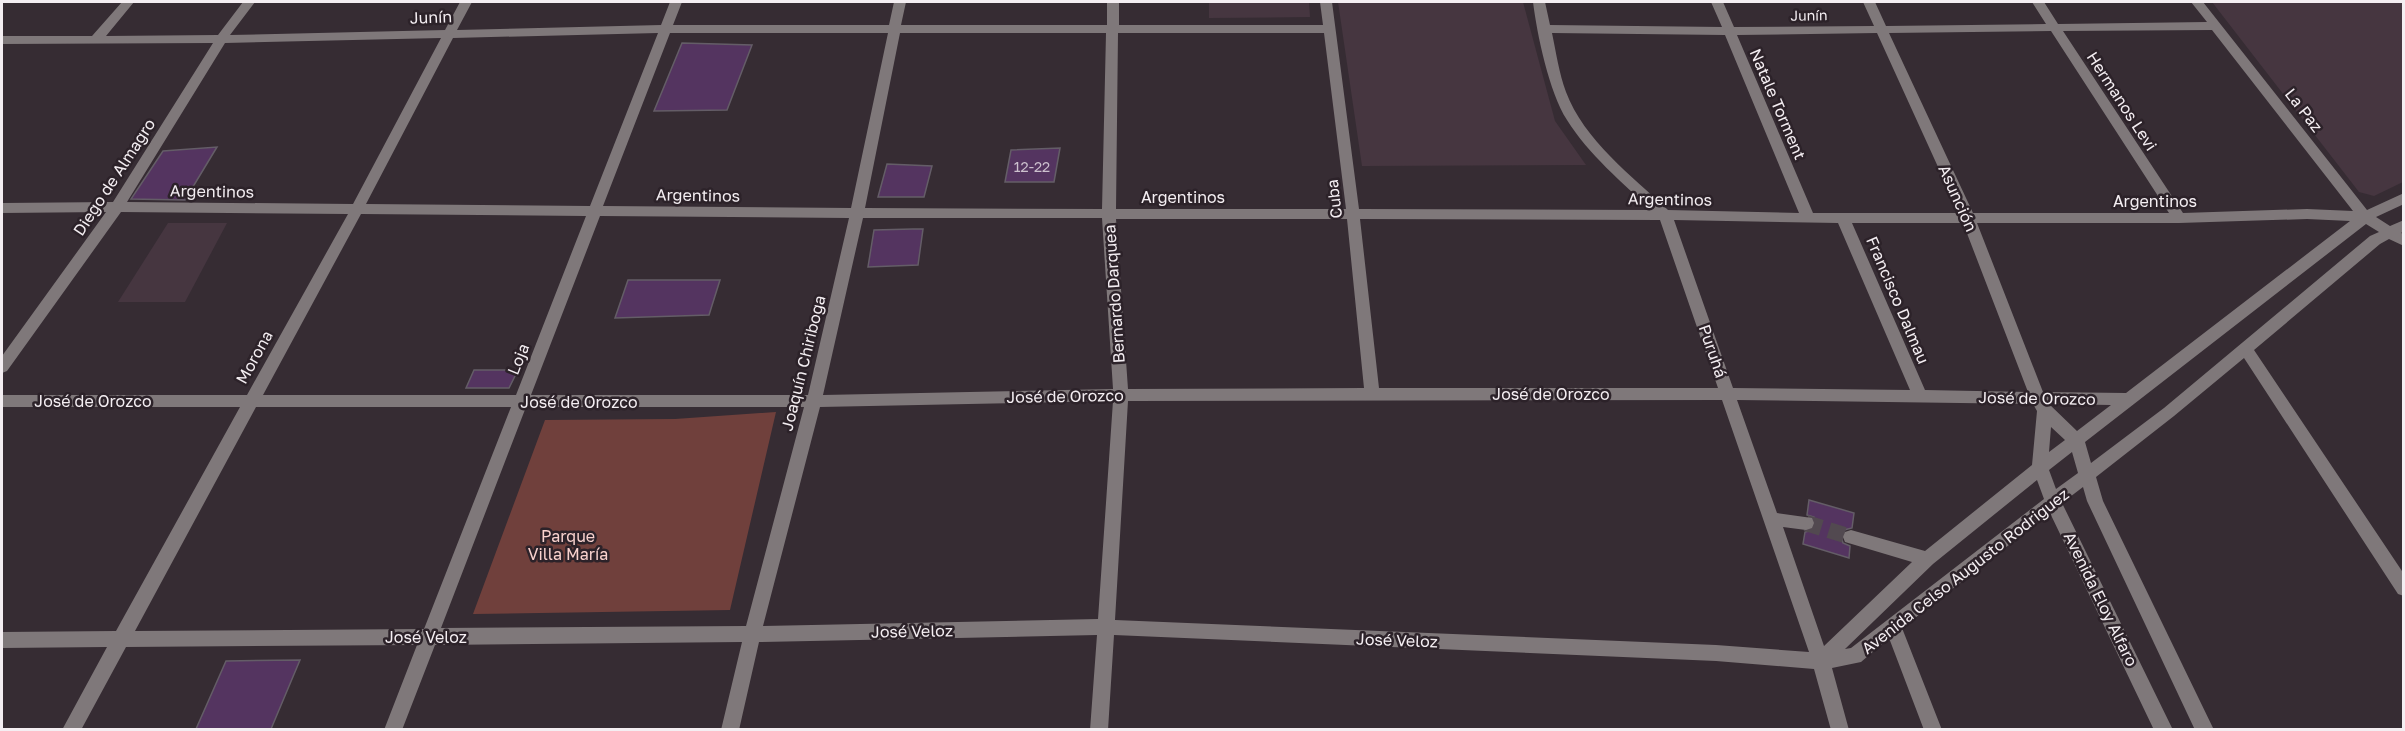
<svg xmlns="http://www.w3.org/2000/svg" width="2405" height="731" font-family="'Golos Text',sans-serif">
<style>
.built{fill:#463640}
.green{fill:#70403c}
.building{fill:#543460;stroke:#645d67;stroke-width:1.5}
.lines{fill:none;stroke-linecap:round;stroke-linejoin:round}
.minor-tunnel{stroke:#524950;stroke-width:16;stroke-dasharray:16 8;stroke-linecap:butt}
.minor{fill:#7f787a;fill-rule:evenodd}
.labels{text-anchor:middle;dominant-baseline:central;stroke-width:5;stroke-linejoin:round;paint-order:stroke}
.far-street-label{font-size:14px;fill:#f4eef2;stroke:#2c2229}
.number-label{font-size:14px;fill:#ccc0ce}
.street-label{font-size:16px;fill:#f4eef2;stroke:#2c2229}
.park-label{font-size:16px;fill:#f9d2ce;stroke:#2c2229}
</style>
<rect width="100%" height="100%" fill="#362c33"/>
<path class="built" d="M 1209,2 L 1309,2 L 1310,17 L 1209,18 Z
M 1338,2 L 1523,2 L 1555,121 L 1586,165 L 1362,166 Z
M 2212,2 L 2403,2 L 2403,182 L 2374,196 L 2359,192 Z
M 168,223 L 227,223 L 185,302 L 118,302 Z"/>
<path class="green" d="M 776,412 L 730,610 L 473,614 L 545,420 L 675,419 Z"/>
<path class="building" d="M 682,43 L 752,45 L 727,110 L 654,111 Z
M 217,147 L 185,200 L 131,199 L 163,151 Z
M 1060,148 L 1054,182 L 1005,182 L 1011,150 Z
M 887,164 L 932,166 L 924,197 L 878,197 Z
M 913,229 L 923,229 L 918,265 L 868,267 L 874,230 Z
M 628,280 L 720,280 L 709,315 L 615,318 Z
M 474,370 L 518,370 L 509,388 L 466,388 Z
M 1809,500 L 1854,513 L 1852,528 L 1844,530 L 1841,536 L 1843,543 L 1850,546 L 1849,558 L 1803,544 L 1805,532 L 1813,530 L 1816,524 L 1814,517 L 1807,515 Z
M 300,660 L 271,729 L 196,729 L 226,661 Z"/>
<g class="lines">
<path class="minor-tunnel" d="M 1806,523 L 1851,537"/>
<path class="minor" d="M 122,2 L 134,2 L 106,36 L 218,35 L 243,2 L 255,2 L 230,35 L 445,30 L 460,2 L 472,2 L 457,30 L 661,25 L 670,2 L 682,2 L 673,25 L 889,25 L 894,2 L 906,2 L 901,25 L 1107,25 L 1107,2 L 1119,2 L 1119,25 L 1323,25 L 1320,2 L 1332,2 L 1359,209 L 1651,210 C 1622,182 1589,155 1567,120 C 1549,92 1537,34 1533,2 L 1545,2 L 1550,25 L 1722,27 L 1711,2 L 1723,2 L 1734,27 L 1874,26 L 1863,2 L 1875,2 L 1886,26 L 2046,24 L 2032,2 L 2044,2 L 2058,24 L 2207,22 L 2191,2 L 2203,2 L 2367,210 L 2404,193 L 2404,204 L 2376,217 L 2390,226 L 2404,220 L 2404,231 L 2401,233 L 2404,234 L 2404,246 L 2389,239 L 2380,244 L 2254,350 L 2404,574 L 2404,596 L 2398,594 L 2244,358 L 2174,416 L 2096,477 L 2103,501 L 2214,730 L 2195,730 L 2087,501 L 2083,487 L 2062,503 L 2173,730 L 2154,730 L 2050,513 L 1902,628 L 1942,730 L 1924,730 L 1889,638 L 1861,662 L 1832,668 L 1849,730 L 1831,730 L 1814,669 L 1716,661 L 1114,635 L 1108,730 L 1090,730 L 1097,635 L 759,642 L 739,730 L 721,730 L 742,642 L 435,645 L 402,730 L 384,730 L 417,645 L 126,647 L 81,730 L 62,730 L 107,647 L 2,648 L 2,632 L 116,631 L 240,407 L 2,407 L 2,395 L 247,395 L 348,214 L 121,212 L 7,371 L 2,373 L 2,356 L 106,212 L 2,213 L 2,203 L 113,202 L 213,43 L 2,44 L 2,36 L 92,36 ZM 2212,30 L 2353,211 L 2307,209 L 2183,213 L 2063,31 ZM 2051,31 L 2169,213 L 1973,213 L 1889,33 ZM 658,33 L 590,206 L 366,204 L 453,38 ZM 670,33 L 888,33 L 851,208 L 603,206 ZM 900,33 L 1106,33 L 1102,209 L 865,208 ZM 1118,33 L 1324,33 L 1346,209 L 1116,209 ZM 1552,33 L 1725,35 L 1799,213 L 1668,210 C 1632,176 1584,140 1566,92 C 1559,73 1556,52 1552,33 ZM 1877,33 L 1959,213 L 1813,213 L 1737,35 ZM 441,38 L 353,204 L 127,202 L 225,43 ZM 361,214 L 586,216 L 516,395 L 263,395 ZM 600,216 L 849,218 L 808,395 L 531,395 ZM 863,218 L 1102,218 L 1113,389 L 823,395 ZM 1116,219 L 1347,219 L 1364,388 L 1128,389 ZM 1360,219 L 1660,220 L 1718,388 L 1379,388 ZM 2307,219 L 2350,221 L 2126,393 L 2043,392 L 1977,223 L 2179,223 ZM 1674,220 L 1838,223 L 1910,390 L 1733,388 ZM 1852,223 L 1963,223 L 2028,392 L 1925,390 ZM 2366,224 L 2379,232 L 2370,236 L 2164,408 L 2091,463 L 2085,442 ZM 1722,400 L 1809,652 L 1716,645 L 1115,620 L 1128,401 ZM 1737,400 L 2033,404 L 2037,411 L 2032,465 L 1925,551 L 1851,530 L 1845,532 L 1843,537 L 1845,542 L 1912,562 L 1824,646 L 1783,527 L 1806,530 L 1812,528 L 1814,523 L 1812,518 L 1777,513 ZM 1113,401 L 1098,619 L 763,626 L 820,407 ZM 2049,404 L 2111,405 L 2077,431 ZM 256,407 L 511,407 L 424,629 L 135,631 ZM 526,407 L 804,407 L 746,626 L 441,628 ZM 2051,427 L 2065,440 L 2049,452 ZM 2072,452 L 2078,473 L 2056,489 L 2049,470 ZM 2037,480 L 2044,499 L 1851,648 L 1845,649 L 1933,564 Z"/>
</g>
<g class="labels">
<g class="far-street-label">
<text transform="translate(1809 15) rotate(-1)">Junín</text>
</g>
<g class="number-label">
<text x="1032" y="166">12-22</text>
</g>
<g class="street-label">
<text transform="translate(431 17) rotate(-2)">Junín</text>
<text transform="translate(2122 101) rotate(57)">Hermanos Levi</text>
<text transform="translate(1778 104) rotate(67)">Natale Torment</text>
<text transform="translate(2304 110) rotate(52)">La Paz</text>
<text transform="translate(114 177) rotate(-57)">Diego de Almagro</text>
<text transform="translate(212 191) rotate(1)">Argentinos</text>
<text transform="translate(698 195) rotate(1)">Argentinos</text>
<text x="1183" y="197">Argentinos</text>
<text transform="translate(1958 198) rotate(66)">Asunción</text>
<text transform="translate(1334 199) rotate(-97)">Cuba</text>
<text transform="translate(1670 199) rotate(1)">Argentinos</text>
<text x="2155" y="201">Argentinos</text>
<text transform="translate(1114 294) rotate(-94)">Bernardo Darquea</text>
<text transform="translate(1898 300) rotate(67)">Francisco Dalmau</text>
<text transform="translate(1713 351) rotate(71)">Puruhá</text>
<text transform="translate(254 357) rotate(-61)">Morona</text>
<text transform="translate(518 359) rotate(-68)">Loja</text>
<text transform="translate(803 363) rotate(-76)">Joaquín Chiriboga</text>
<text x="1551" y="394">José de Orozco</text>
<text transform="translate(1065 396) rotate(-1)">José de Orozco</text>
<text transform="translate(2037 398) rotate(1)">José de Orozco</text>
<text x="93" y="401">José de Orozco</text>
<text x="579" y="402">José de Orozco</text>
<text transform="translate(1965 571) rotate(-38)">Avenida Celso Augusto Rodriguez</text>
<text transform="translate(2101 599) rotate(64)">Avenida Eloy Alfaro</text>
<text transform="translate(912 631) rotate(-1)">José Veloz</text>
<text x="426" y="637">José Veloz</text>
<text transform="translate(1397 640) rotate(2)">José Veloz</text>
</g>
<g class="park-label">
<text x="568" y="536">Parque<tspan x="568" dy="18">Villa María</tspan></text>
</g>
</g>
<rect width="2405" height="731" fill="none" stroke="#f4eef2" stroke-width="6"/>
</svg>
